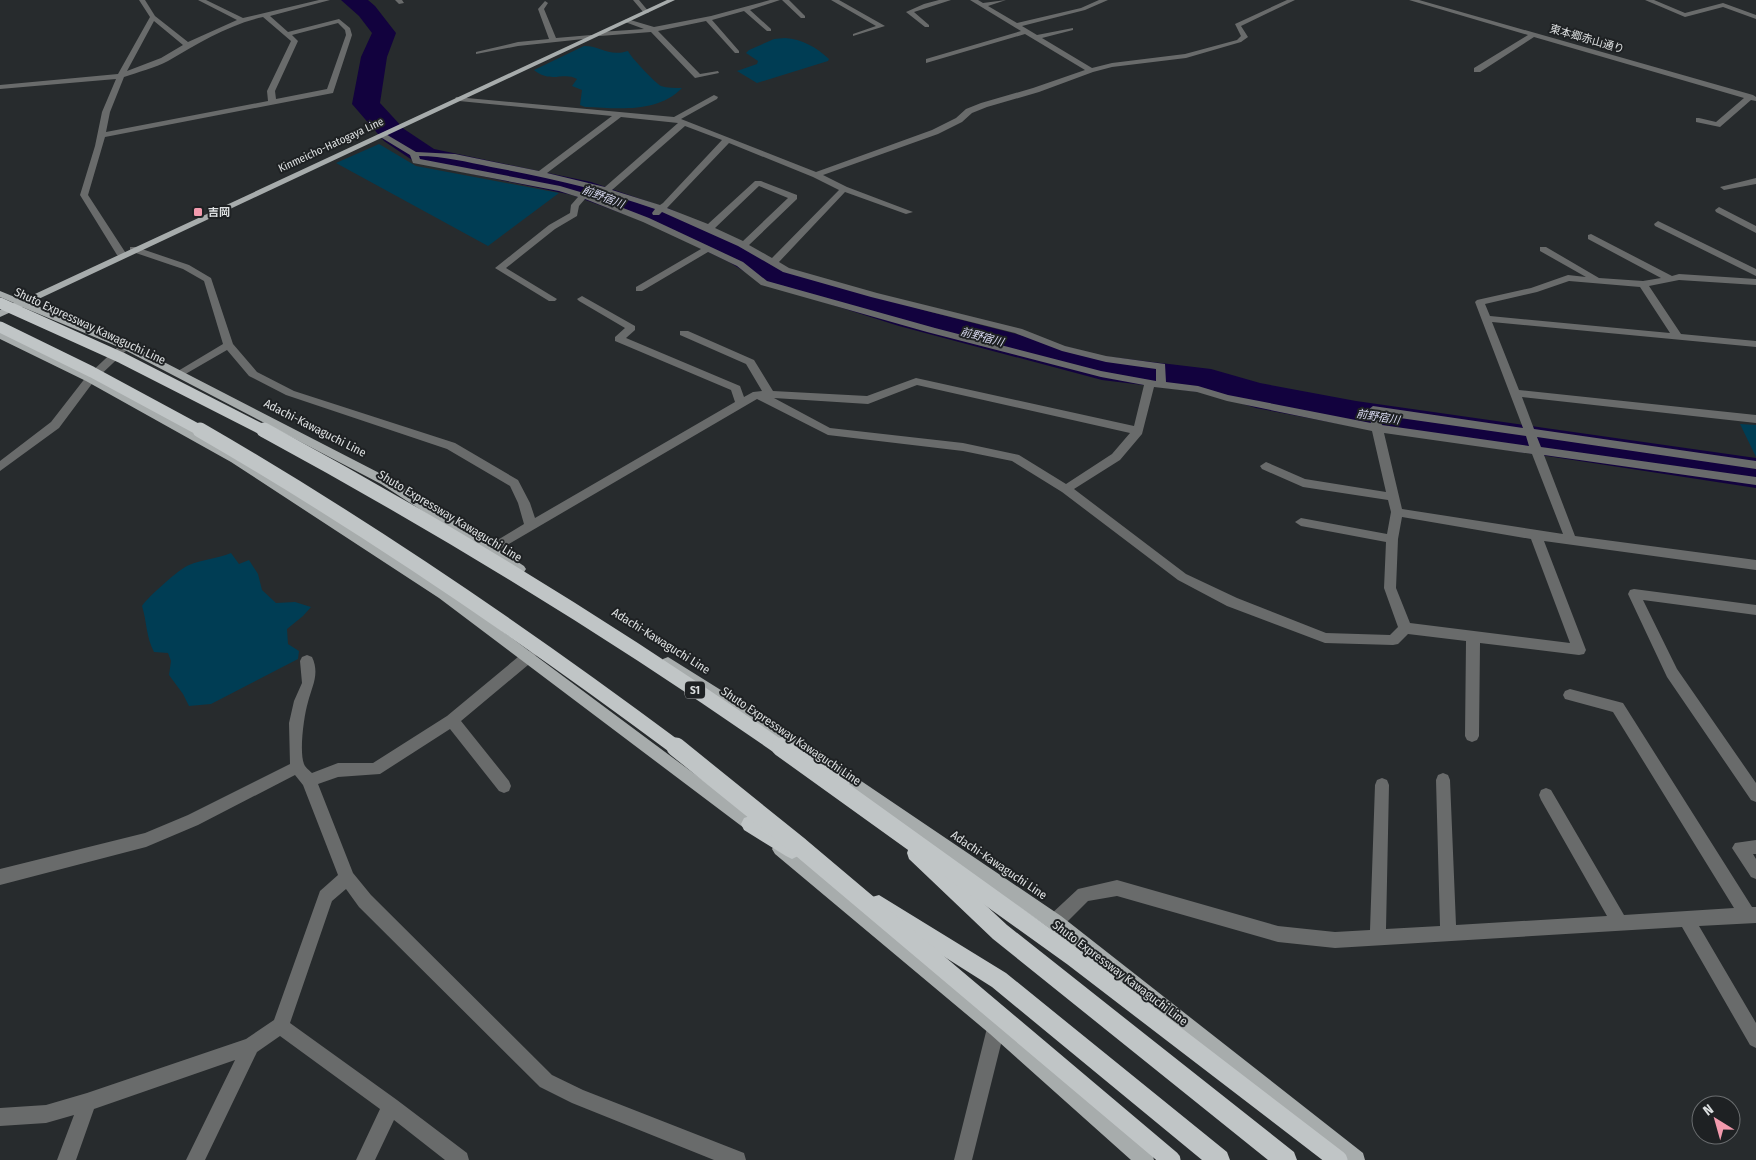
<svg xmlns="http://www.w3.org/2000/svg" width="1756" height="1160" font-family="'Fira Sans Condensed','Noto Sans JP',sans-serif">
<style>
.green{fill:#003d54}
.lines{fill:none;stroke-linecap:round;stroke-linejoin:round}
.river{fill:#12023e;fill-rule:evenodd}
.minor{fill:#696b6b;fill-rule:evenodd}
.major{fill:#a7acac;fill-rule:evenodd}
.highway{fill:#c0c5c6;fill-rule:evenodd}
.highway-bridge-far2{stroke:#c0c5c6;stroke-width:11}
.highway-bridge-far1{stroke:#c0c5c6;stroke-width:15}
.highway-bridge{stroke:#c0c5c6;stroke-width:19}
.poi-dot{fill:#f29aad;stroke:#1e2123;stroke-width:2}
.labels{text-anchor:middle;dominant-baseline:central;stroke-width:4;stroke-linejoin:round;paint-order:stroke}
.far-street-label{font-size:11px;fill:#dde0e1;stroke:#1e2123}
.far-water-label{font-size:11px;font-style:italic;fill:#dadbf2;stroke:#1e2123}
.far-poi-label{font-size:11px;font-weight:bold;fill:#dde0e1;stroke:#1e2123;text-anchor:start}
.shield{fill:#1e2123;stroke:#a4a7a8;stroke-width:1}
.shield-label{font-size:11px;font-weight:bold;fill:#dde0e1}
.street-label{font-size:12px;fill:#dde0e1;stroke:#1e2123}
</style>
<rect width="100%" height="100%" fill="#272b2d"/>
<path class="green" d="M 785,38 C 802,39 816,47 829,59 L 828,61 L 757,83 L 737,71 L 757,64 L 758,61 L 746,53 L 749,50 L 774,39 Z
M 584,46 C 602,46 608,57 628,51 C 629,55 656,84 661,86 C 667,88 675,88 682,88 C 657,114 617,108 585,107 L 580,105 L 582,90 L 572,86 L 577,79 C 564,71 551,84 534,70 Z
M 379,144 L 416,166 L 559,193 L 488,246 L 336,163 Z
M 1740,424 L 1756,425 L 1756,457 Z
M 231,553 L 239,564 L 249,560 L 258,574 L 262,590 L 276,603 L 295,602 L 311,607 L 303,616 L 287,629 L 288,644 L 299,651 L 298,659 L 211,704 L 189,706 L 183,694 L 169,675 L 171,661 L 168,653 L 154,652 C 146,637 147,622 142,606 C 148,597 179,569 189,565 C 203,559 217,559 231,553 Z"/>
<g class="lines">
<path class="river" d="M 341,0 L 368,0 L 375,6 L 396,33 L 387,57 L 380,103 L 404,129 L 434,149 L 591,182 L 670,209 L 753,248 L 787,269 L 923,310 L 1102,356 L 1211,369 L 1260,383 L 1356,401 L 1756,458 L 1756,488 L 1356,427 L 1256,408 L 1208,393 L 1102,380 L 899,326 L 763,283 L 729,262 L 648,223 L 572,195 L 415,162 L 384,141 L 352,104 L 361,57 L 372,33 L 359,16 Z"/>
<path class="minor" d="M 139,0 L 145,0 L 155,16 L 188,42 L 237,20 L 198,0 L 206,0 L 243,18 L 319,0 L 330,0 L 270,16 L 288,32 L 339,19 L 350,28 L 352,35 L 333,93 L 105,137 L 88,195 L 127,255 L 122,258 L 117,255 L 80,195 L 95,146 L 102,112 L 116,79 L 0,89 L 0,85 L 118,74 L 150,17 ZM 263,17 L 291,41 L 267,91 L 268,101 L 106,132 L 110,112 L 124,77 C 138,72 155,68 168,61 C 199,43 228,25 263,17 ZM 154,21 L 183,45 L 161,58 L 127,71 ZM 338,23 L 345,30 L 346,35 L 327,89 L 276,99 L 275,91 L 298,41 L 292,35 Z
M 395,0 L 402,0 L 404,3 L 399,4 Z
M 633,0 L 639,0 L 649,12 L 648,13 L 644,13 Z
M 770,0 L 780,0 L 750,10 L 771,29 L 771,31 L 767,31 L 744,11 L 712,20 L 739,51 L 739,53 L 735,53 L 706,21 L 658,31 L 700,74 L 718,71 L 719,73 L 695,78 L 651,32 L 600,36 L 597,34 L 600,32 L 644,29 L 625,22 L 625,20 L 627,19 L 654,27 L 711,16 Z
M 782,0 L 789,0 L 805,16 L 805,18 L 801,18 Z
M 831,0 L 839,0 L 885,26 L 853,36 L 853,34 L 876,26 Z
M 939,0 L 951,0 L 914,12 L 929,25 L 929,27 L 925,27 L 906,12 L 924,4 Z
M 970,0 L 978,0 L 983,3 L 1006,0 L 988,6 L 1017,23 L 1081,8 L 1099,0 L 1108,0 L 1085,10 L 1022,26 L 1037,35 L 1073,28 L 1073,30 L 1042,38 L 1092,68 L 1112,63 L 1185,54 L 1237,40 L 1241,36 L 1235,24 L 1287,0 L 1295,0 L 1241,26 L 1248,37 L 1241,42 L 1186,58 L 1112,67 L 1093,72 L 1039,92 L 987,107 L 972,113 L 962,122 L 938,134 L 823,175 L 847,187 L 913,212 L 906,214 L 845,192 L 779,262 L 789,268 L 877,293 L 1022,329 L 1065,346 L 1106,356 L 1165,364 L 1166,382 L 1198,386 L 1228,395 L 1371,423 L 1368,410 L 1373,406 L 1523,428 L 1475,302 L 1477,300 L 1531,288 L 1568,275 L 1586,277 L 1540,251 L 1540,247 L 1546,247 L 1599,278 L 1643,281 L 1661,278 L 1588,239 L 1588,235 L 1591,234 L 1672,276 L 1679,274 L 1756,279 L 1756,285 L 1679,280 L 1649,286 L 1681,334 L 1756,341 L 1756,347 L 1492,322 L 1519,390 L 1756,415 L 1756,423 L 1522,397 L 1534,429 L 1756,461 L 1756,469 L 1537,437 L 1541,447 L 1756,477 L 1756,485 L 1544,455 L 1575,536 L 1756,560 L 1756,570 L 1544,541 L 1586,650 L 1584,654 L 1579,655 L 1480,643 L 1479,736 L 1477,740 L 1472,742 L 1467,740 L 1465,736 L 1466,641 L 1408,634 L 1398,644 L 1393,645 L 1325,643 L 1227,606 L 1178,580 L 1062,492 L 1012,461 L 963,451 L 828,435 L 757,399 L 490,555 L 484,550 L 486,547 L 524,524 L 518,503 L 510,486 L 447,449 L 286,395 L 249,376 L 227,350 L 182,376 L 178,377 L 173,374 L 223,344 L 204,281 L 183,269 L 130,251 L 130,247 L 136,247 L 189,265 L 211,278 L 233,344 L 257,372 L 294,391 L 455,443 L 518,480 L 530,503 L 535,518 L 735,402 L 731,390 L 615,341 L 615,337 L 625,328 L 579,301 L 577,299 L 582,296 L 635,326 L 635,330 L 626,338 L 740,386 L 744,397 L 753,392 L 762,391 L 746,364 L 680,335 L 680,331 L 688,331 L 754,360 L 773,391 L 867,396 L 916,378 L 1134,426 L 1144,385 L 1101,377 L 927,332 L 761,285 L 737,266 L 708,252 L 642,291 L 636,291 L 636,287 L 701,249 L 643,222 L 585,199 L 579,206 L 577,216 L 555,229 L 506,268 L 557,299 L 555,301 L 549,301 L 495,268 L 549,225 L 570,213 L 571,205 L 578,197 L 559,191 L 413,163 L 410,155 L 377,135 L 384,133 L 416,152 L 455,154 L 539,171 L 612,116 L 459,101 L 455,99 L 456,97 L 674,117 L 714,95 L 718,97 L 717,99 L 681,119 L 816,172 L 932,130 L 956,118 L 966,109 L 981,103 L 1033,88 L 1085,70 L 1025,34 L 926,63 L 926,59 L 1021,31 ZM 621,117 L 678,123 L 605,187 L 547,173 ZM 685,126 L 722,140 L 663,203 L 660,205 L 612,190 ZM 729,143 L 813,177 L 839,190 L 772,258 L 749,245 L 797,199 L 797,195 L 761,181 L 755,181 L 708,224 L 667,208 ZM 419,156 C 443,156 467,162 491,167 C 547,177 602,190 655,209 L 652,213 L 653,215 L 659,215 L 662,212 L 738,246 L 783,272 L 871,297 L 1015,333 L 1062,351 L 1106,362 L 1156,369 L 1156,381 L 1101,371 L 935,328 L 767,281 L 743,262 L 649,218 L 587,194 L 560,186 L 420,159 ZM 759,186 L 788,198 L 743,241 L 715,228 ZM 1569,281 L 1640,287 L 1670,333 L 1490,316 L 1485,304 L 1537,292 ZM 917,385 L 1130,433 L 1112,454 L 1066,484 L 1019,455 L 963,443 L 830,428 L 774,398 L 868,404 ZM 1154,387 L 1197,392 L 1227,401 L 1372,431 L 1386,492 L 1305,479 L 1266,462 L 1260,466 L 1262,469 L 1303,487 L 1388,500 L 1391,512 L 1387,534 L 1301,518 L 1295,522 L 1301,526 L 1386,542 L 1384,588 L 1398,627 L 1390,635 L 1326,633 L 1237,598 L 1186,574 L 1074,489 L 1120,460 L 1142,434 ZM 1379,415 L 1526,436 L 1529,446 L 1382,425 ZM 1384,433 L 1532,454 L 1563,534 L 1402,509 ZM 1402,517 L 1531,539 L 1570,643 L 1410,623 L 1396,588 L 1398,539 Z
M 1409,0 L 1419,0 L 1753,95 L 1756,97 L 1756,101 L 1751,100 L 1720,127 L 1696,122 L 1696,118 L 1699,118 L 1716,122 L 1744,98 L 1534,37 L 1480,72 L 1474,72 L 1474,68 L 1528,35 Z
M 1645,0 L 1654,0 L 1685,13 L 1723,3 L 1756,15 L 1756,19 L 1723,7 L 1685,17 Z
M 545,1 L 548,3 L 544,9 L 556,38 L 591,35 L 594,37 L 593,38 L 518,46 L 476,54 L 476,52 L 518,42 L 549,39 L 538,9 Z
M 1756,178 L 1756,184 L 1724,190 L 1720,187 Z
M 1719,207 L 1756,226 L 1756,233 L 1716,212 L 1715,210 Z
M 1658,221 L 1756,269 L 1756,276 L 1655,226 L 1654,224 Z
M 125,343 L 129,344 L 129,348 L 94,381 L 59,428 L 0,471 L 0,461 L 51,422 L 86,377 L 121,344 Z
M 1634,589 L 1756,605 L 1756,615 L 1643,600 L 1677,669 L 1756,783 L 1756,802 L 1751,800 L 1667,677 L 1628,594 L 1630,590 Z
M 529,651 L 534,652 L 536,656 L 534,660 L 461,721 L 509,781 L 511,786 L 509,791 L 504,793 L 499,791 L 450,729 L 380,774 L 338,777 L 318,784 L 353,873 L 371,895 L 552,1075 L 583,1090 L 744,1153 L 746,1160 L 714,1160 L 572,1103 L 540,1087 L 359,907 L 346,889 L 332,901 L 290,1023 L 397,1100 L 467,1153 L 469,1160 L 445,1160 L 394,1120 L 375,1160 L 356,1160 L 380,1109 L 280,1036 L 257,1052 L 205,1160 L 186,1160 L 235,1060 L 94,1109 L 76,1160 L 57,1160 L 74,1115 L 46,1123 L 0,1126 L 0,1108 L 46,1105 L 87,1093 L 246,1039 L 274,1020 L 320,891 L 338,875 L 303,785 L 295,775 L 198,825 L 146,847 L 0,885 L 0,869 L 145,833 L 188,815 L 290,764 L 289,723 L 294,701 L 302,683 L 300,661 L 302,657 L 307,655 L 312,657 C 320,674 312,686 308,702 C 304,715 299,752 304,764 C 305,767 310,771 312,773 L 338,763 L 373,763 L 447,716 L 524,652 Z
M 1570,689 L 1623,703 L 1752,907 L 1756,907 L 1756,923 L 1699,926 L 1756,1023 L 1756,1048 L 1750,1045 L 1682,927 L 1335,948 L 1278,942 L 1117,896 L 1088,901 L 1061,928 L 1055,930 L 1049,928 L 1047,922 L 1049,916 L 1078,889 L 1117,880 L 1278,926 L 1335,932 L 1370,930 L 1375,785 L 1377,780 L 1382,778 L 1387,780 L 1389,785 L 1386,929 L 1440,926 L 1436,780 L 1438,775 L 1443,773 L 1448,775 L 1450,780 L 1456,925 L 1607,916 L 1541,800 L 1539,795 L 1541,790 L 1546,788 L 1551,790 L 1624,915 L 1734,908 L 1613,712 L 1565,699 L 1563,695 L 1565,691 Z
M 1756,840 L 1756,854 L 1753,854 L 1756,859 L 1756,879 L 1751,877 L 1732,848 L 1735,843 Z
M 996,1019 L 1002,1022 L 1005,1028 L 972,1160 L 954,1160 L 987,1028 L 990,1022 Z"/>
<path class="major" d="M 667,0 L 675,0 L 30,303 L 129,344 L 389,478 L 524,566 L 526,569 L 524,572 L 516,572 L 381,484 L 121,348 L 22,307 L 0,317 L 0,310 L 14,303 L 0,297 L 0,291 L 22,300 Z
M 0,332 L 94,377 L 239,456 L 447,590 L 762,824 L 765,829 L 762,834 L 757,836 L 752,834 L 439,598 L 231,462 L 86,381 L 0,339 Z
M 668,657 L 825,755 L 827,760 L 825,765 L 820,766 L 815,765 L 663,667 L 661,663 L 663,659 Z
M 836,764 L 1061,916 L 1363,1153 L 1365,1160 L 1341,1160 L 1049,928 L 831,776 L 829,771 L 831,766 Z
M 780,842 L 785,844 L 1002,1022 L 1152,1153 L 1154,1160 L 1131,1160 L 990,1034 L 775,854 L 772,849 L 775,844 Z"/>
<path class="highway" d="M 813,747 L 819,750 L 847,776 L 850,782 L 847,788 L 841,790 L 835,788 L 807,760 L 804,755 L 807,750 Z
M 750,816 L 798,844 L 801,850 L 798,856 L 792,859 L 786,856 L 744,830 L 741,824 L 744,818 Z
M 916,844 L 923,847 L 1007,925 L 1294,1152 L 1297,1160 L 1268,1160 L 993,939 L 909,859 L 907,853 L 909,847 Z
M 879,895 L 1006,973 L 1227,1152 L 1230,1160 L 1202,1160 L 992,987 L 872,911 L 869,904 L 872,897 Z"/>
<path class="highway-bridge-far2" d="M 0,303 L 122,358 L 267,432
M 0,327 L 92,372 L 203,432"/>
<path class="highway-bridge-far1" d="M 200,430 C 366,526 524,634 678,749
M 264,430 C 443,527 616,633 782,749"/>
<path class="highway-bridge" d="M 676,747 L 800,847 L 1171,1160
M 781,747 L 1072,956 L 1338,1160"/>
</g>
<rect class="poi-dot" x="193" y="207" width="10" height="10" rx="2.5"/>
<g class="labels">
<g class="far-street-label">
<text transform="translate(1587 39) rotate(16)">東本郷赤山通り</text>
<text transform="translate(331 145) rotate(-25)">Kinmeicho-Hatogaya Line</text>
</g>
<g class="far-water-label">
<text transform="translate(603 197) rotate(21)">前野宿川</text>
<text transform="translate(982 337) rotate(15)">前野宿川</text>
<text transform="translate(1378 417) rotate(9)">前野宿川</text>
</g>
<g class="far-poi-label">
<text x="208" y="212">吉岡</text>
</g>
<rect class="shield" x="685" y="681.5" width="20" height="17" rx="4"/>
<g class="shield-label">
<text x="695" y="690">S1</text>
</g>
<g class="street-label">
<text transform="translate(90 326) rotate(25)">Shuto Expressway Kawaguchi Line</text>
<text transform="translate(315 428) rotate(27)">Adachi-Kawaguchi Line</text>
<text transform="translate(450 516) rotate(31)">Shuto Expressway Kawaguchi Line</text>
<text transform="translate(661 641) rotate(32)">Adachi-Kawaguchi Line</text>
<text transform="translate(791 736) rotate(34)">Shuto Expressway Kawaguchi Line</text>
<text transform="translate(999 865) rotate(34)">Adachi-Kawaguchi Line</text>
<text transform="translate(1120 973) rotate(37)">Shuto Expressway Kawaguchi Line</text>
</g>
</g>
<g transform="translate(1716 1120) rotate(323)"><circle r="24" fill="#1e2123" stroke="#6a6d6f"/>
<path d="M0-4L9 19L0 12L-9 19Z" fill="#f29aad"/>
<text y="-8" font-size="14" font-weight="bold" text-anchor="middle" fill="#dde0e1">N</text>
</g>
</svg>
